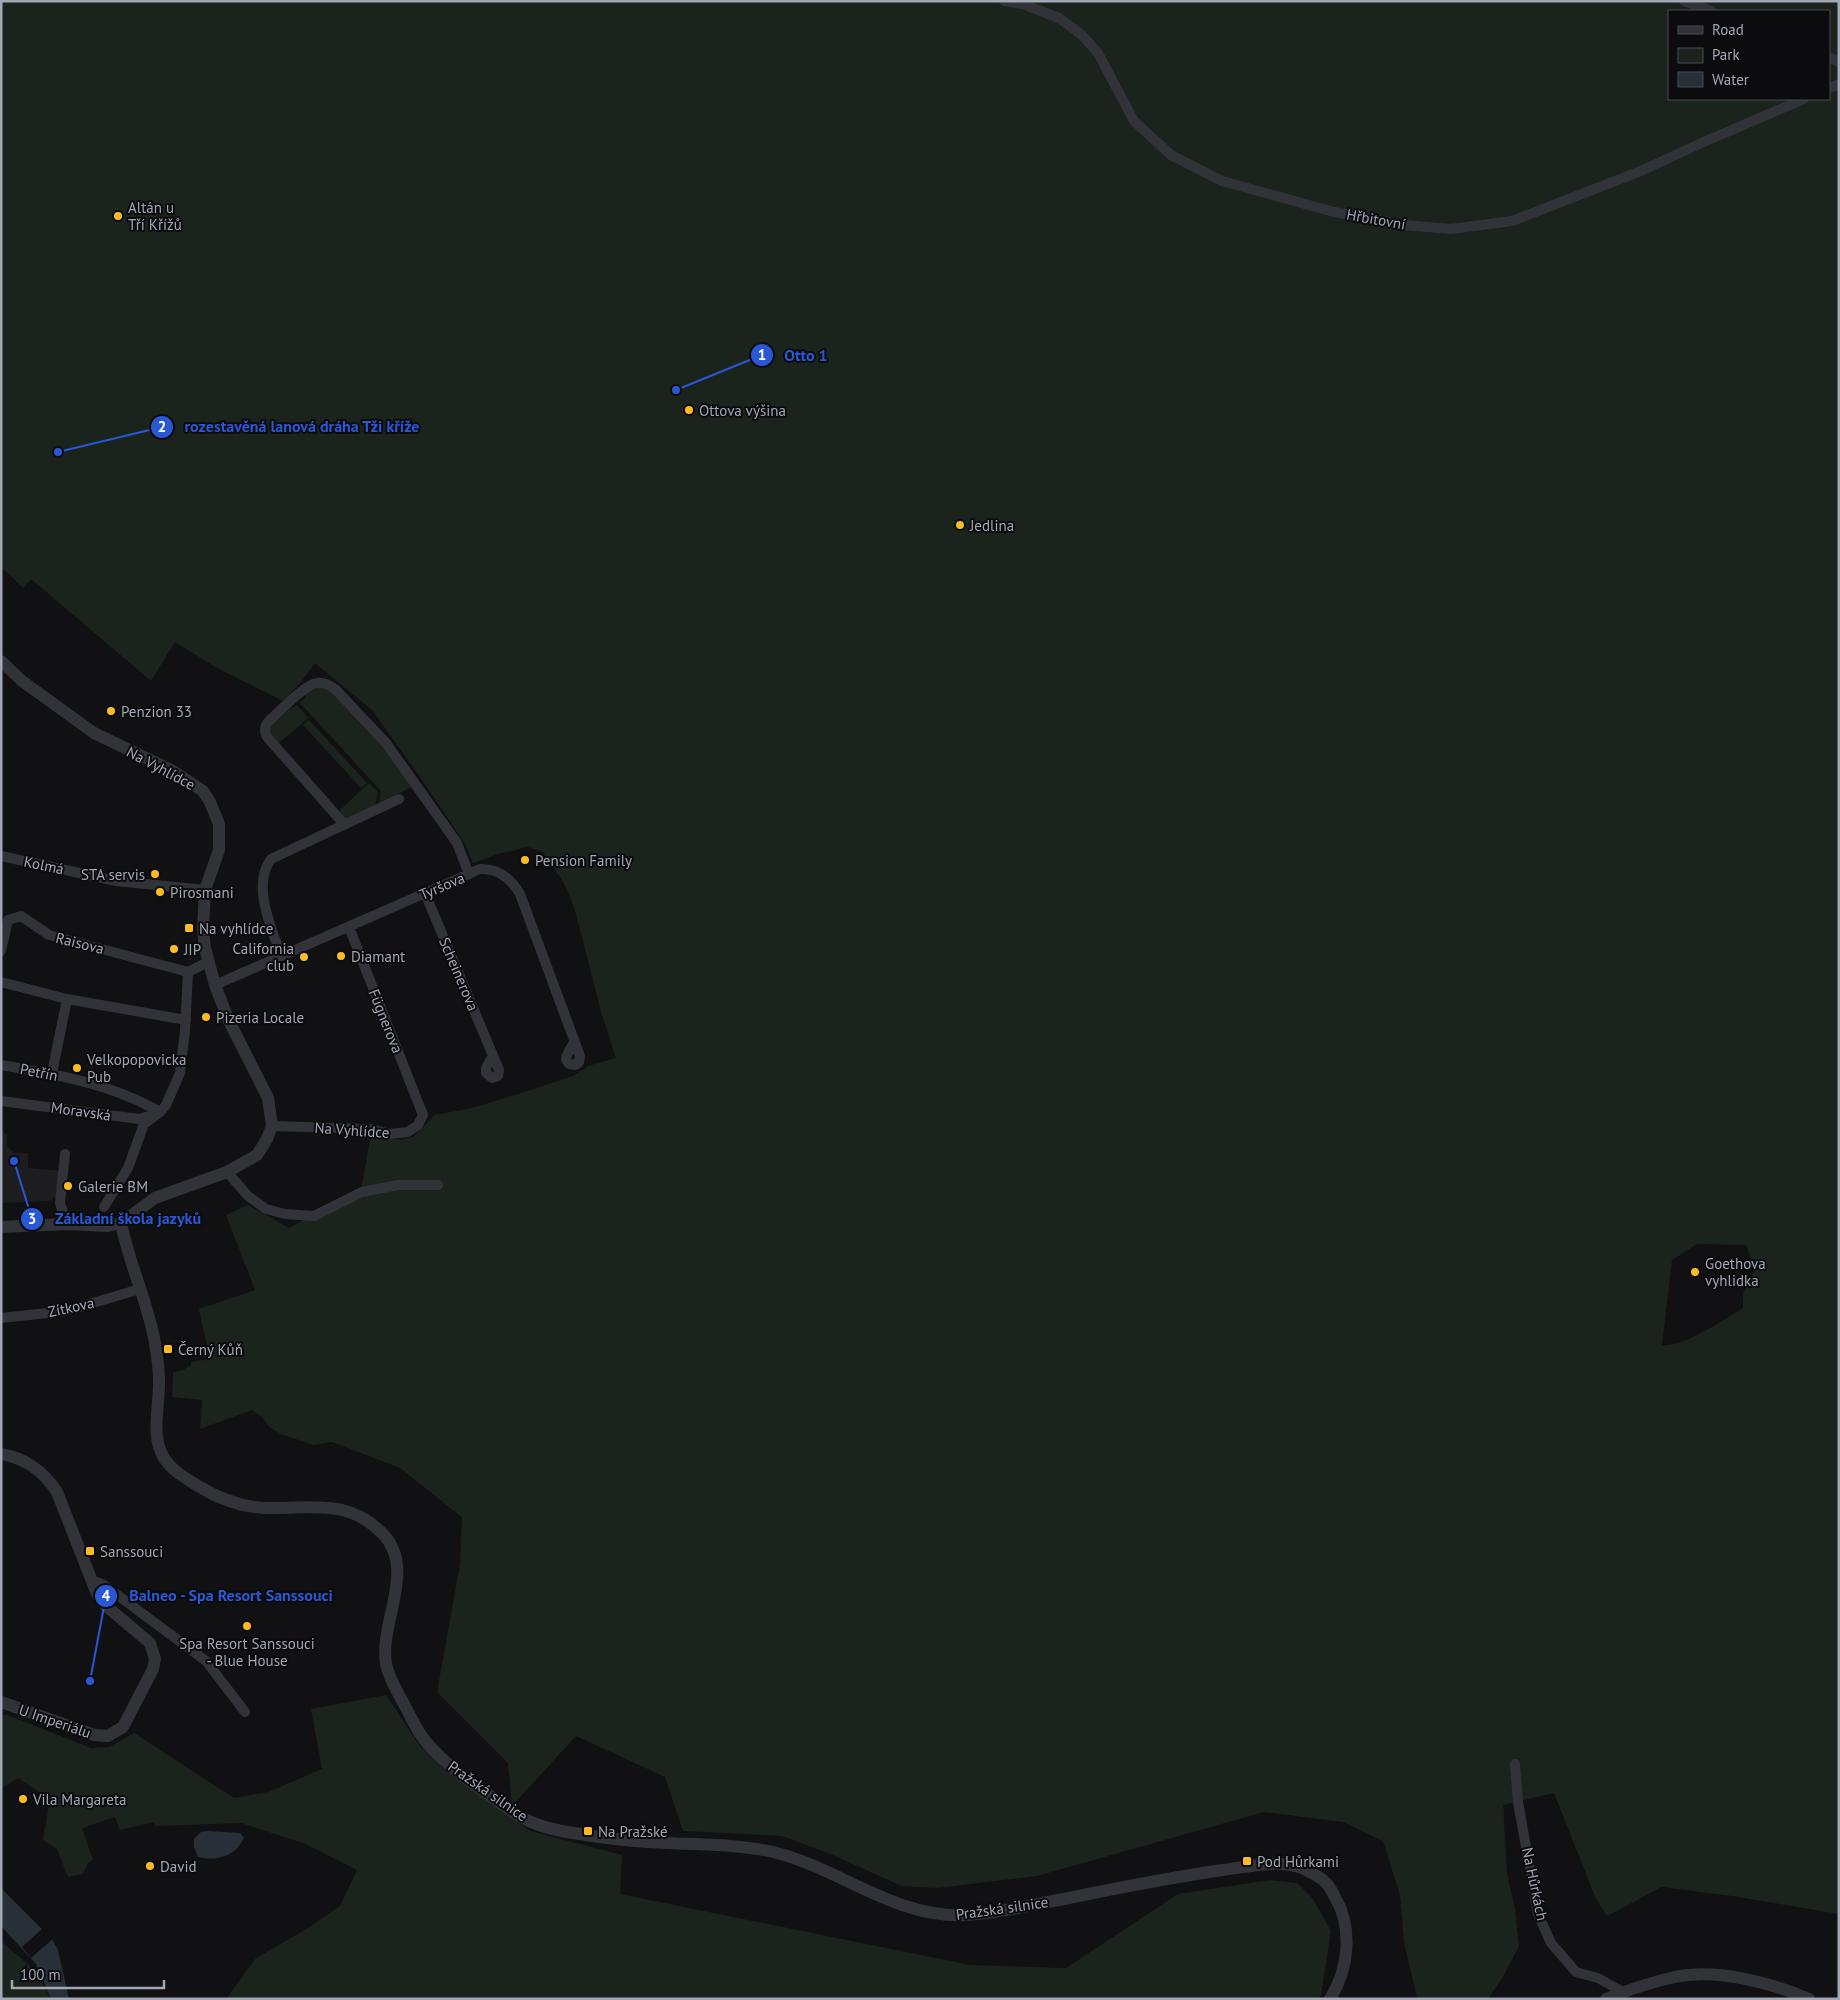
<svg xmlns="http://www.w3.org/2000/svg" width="1840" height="2000" font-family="'PT Sans',sans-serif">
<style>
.built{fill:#1d1d20}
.green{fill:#1b231d;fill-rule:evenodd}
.water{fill:#272f37}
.pier{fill:#111113}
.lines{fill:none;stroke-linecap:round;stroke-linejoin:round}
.minor{stroke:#323338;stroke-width:10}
.tertiary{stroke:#323338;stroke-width:12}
.poi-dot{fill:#fabc22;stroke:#0c0c0e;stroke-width:2}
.labels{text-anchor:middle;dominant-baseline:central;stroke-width:4;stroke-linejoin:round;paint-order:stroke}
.poi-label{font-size:15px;fill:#a2a7b4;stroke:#0c0c0e;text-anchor:start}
.street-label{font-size:15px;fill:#a2a7b4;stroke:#0c0c0e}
.leader{fill:none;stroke:#2a57d4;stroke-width:2}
.callout-dot{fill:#2a57d4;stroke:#0c0c0e;stroke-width:2}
.mark-label{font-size:15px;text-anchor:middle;font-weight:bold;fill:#fff}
.callout-label{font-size:16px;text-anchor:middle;font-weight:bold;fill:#2a57d4;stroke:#0c0c0e;stroke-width:4;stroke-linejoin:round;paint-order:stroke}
</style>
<rect width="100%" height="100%" fill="#111113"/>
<path class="built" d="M 1,1129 L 7,1135 L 7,1146 L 14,1153 L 28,1153 L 28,1168 L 61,1171 L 58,1195 L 50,1201 L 1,1203 Z"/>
<path class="green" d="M 1,1 L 1839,1 L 1839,1914 L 1732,1896 L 1662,1887 L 1607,1916 L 1596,1899 L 1554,1793 L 1503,1805 L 1507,1873 L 1515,1909 L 1519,1946 L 1504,1975 L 1488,1999 L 1419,1999 L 1417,1998 L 1404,1942 L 1400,1895 L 1383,1841 L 1343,1822 L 1264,1812 L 1037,1876 L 938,1888 L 902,1886 L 828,1853 L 782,1836 L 683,1831 L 665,1777 L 576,1736 L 512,1806 L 508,1763 L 437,1692 L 460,1564 L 462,1517 L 400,1468 L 332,1442 L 313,1445 L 281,1434 L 269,1427 L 262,1417 L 252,1410 L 200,1429 L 202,1400 L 172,1397 L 173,1372 L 183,1370 L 191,1365 L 191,1362 L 210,1359 L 199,1309 L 255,1290 L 226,1215 L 248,1205 L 289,1228 L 361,1189 L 371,1135 L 402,1140 L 414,1136 L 435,1115 L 472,1108 L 515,1095 L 573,1076 L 588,1066 L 616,1058 L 602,1015 L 574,907 L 564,883 L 546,857 L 542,852 L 528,847 L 498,854 L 473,863 L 465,844 L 418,774 L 372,710 L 315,663 L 301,682 L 283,701 L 217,668 L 175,642 L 151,681 L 31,579 L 23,588 L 1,567 ZM 1669,11 L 1829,11 L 1829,99 L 1669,99 ZM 1697,1244 L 1746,1245 L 1755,1270 L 1743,1294 L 1743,1308 C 1725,1319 1682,1348 1662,1345 L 1672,1260 Z
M 318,687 L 329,689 L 382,744 L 414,786 L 379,803 L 381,791 L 300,703 L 305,698 L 306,693 Z
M 297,705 L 308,718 L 277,745 L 270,736 L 270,726 L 290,708 Z
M 309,720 L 367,783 L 361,788 L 303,725 Z
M 369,783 L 378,792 L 375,805 L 347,819 L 342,818 L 338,812 Z
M 386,1695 L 420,1746 L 447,1772 L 530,1831 L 622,1855 L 620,1894 L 970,1965 L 1066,1968 L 1178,1894 L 1270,1880 L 1297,1883 L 1313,1899 L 1331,1931 L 1321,1995 L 1318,1999 L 226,1999 L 256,1958 L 308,1928 L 340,1906 L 357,1870 L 306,1844 L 241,1823 L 156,1826 L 154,1822 L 120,1830 L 115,1817 L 82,1828 L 93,1860 L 88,1863 L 83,1874 L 68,1877 L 57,1849 L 43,1840 L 50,1799 L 18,1778 L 4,1787 L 1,1785 L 1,1718 L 5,1714 L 91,1748 L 109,1747 L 134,1733 L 234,1798 L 268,1792 L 322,1769 L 311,1709 Z
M 1,1941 L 39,1974 L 50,1999 L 1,1999 Z"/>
<path class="water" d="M 208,1831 L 240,1833 L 244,1838 C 235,1857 217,1861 198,1857 L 194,1847 L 194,1839 L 201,1832 Z
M 1,1888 L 52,1939 L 58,1950 L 69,1999 L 51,1999 L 36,1964 L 1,1926 Z"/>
<path class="pier" d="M 43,1928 L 54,1938 L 31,1958 L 22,1947 Z"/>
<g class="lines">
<path class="minor" d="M 1004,1 L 1023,4 L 1059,18 L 1082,35 L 1098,53 L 1134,121 L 1171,155 L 1222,181 L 1334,212 L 1404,225 L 1451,229 L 1512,221 L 1641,171 L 1699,144 L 1804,99
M 1684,1 L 1712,11
M 1829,57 L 1839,62
M 1829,88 L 1839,84
M 344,824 L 267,737 C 264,731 264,726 269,721 C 279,712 305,684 317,683 C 325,682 331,686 336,690 L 386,743 L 457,843 L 469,874
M 1,856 L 116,881 L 205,890
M 425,893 L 499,1070 L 498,1076 L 492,1078 L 486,1073 L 486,1068 L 493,1055
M 1,951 L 8,920 L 21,916 L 49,935 L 188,972
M 281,956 C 272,928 251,886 271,859 L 399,799
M 188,972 L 208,962
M 1,982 L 67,999 L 186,1020
M 215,985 L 480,869 C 499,868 511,879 520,894 L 580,1056 L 579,1062 L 576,1065 L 569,1064 L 566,1060 C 566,1052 572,1049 574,1041
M 1,1065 C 55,1074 112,1084 160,1112
M 52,1073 L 67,999
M 1,1101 L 139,1119 L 152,1115
M 272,1126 L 371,1129 L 390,1134 L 408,1132 L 418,1125 L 423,1115 L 349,927
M 65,1154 L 60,1203 L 67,1224
M 227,1172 L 248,1196 L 266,1209 L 285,1214 L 314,1216 L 362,1192 L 398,1185 L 438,1185
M 104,1207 L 128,1168 L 144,1124 L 160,1112 L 166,1105 L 180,1073 L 185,1031 L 188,972
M 1,1318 L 66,1311 L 140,1289
M 91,1580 L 104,1585 L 206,1661 L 245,1712
M 1515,1764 L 1518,1802 L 1538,1914 L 1551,1943 L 1576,1972 L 1598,1978 L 1623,1992"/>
<path class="tertiary" d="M 1,661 L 22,681 L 94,733 L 173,771 L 203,791 L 210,802 L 219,824 L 219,850 L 205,890 L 203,930 L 205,948 L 215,985 L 228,1019 L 268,1098 L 272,1126 L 267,1139 L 257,1155 L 227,1172 L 155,1198 L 121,1223 L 107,1226 L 67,1224 L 1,1227
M 121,1223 C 129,1264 148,1302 155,1343 C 157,1355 159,1367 159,1379 C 160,1404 150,1436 164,1458 C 172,1471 186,1478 198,1486 C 221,1500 248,1509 274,1508 C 316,1508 350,1500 383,1534 C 417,1570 379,1622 386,1664 C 389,1679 397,1691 404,1704 C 411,1717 417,1732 427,1743 C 450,1770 482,1790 510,1810 C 533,1827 558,1831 586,1835 C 622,1841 657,1843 693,1844 C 719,1845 747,1846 773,1852 C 840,1868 895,1919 967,1915 C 999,1913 1032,1905 1064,1899 C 1117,1888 1169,1878 1222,1870 C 1248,1867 1277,1859 1302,1868 C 1308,1871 1321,1877 1325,1882 C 1330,1886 1332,1892 1335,1897 C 1353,1928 1349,1969 1330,1999
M 1,1454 C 26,1458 43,1471 57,1492 L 97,1594 L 105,1605 L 150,1643 L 155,1659 L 153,1669 L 123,1727 L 108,1736 L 94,1735 L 1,1702
M 1606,1999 C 1628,1990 1652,1982 1675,1977 C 1717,1968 1771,1983 1809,1999"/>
</g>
<g class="poi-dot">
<circle cx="118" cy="216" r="5"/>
<circle cx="689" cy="410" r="5"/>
<circle cx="960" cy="525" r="5"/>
<circle cx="111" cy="711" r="5"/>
<circle cx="525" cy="860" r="5"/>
<circle cx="155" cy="874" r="5"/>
<circle cx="160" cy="892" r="5"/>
<rect x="184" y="923" width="10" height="10" rx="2.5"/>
<circle cx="174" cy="949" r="5"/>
<circle cx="341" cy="956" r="5"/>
<circle cx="304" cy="957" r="5"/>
<circle cx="206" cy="1017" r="5"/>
<circle cx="77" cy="1068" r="5"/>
<circle cx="68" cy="1186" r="5"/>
<circle cx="1695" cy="1272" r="5"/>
<rect x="163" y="1344" width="10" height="10" rx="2.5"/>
<rect x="85" y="1546" width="10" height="10" rx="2.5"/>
<circle cx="247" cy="1626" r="5"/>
<circle cx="23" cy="1799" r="5"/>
<rect x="583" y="1826" width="10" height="10" rx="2.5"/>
<rect x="1242" y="1856" width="10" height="10" rx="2.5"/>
<circle cx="150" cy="1866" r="5"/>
</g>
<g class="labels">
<g class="poi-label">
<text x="128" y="207">Altán u<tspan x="128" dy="17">Tří Křížů</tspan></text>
<text x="699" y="410">Ottova výšina</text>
<text x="970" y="525">Jedlina</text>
<text x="121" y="711">Penzion 33</text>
<text x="535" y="860">Pension Family</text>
<text x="145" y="874" text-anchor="end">STA servis</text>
<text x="170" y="892">Pirosmani</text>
<text x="199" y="928">Na vyhlídce</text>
<text x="294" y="948" text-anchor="end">California<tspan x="294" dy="17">club</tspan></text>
<text x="184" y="949">JIP</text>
<text x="351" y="956">Diamant</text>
<text x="216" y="1017">Pizeria Locale</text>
<text x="87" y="1059">Velkopopovicka<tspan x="87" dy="17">Pub</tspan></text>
<text x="78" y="1186">Galerie BM</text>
<text x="1705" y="1263">Goethova<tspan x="1705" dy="17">vyhlidka</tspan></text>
<text x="178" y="1349">Černý Kůň</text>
<text x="100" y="1551">Sanssouci</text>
<text x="247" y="1643" text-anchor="middle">Spa Resort Sanssouci<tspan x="247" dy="17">- Blue House</tspan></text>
<text x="33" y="1799">Vila Margareta</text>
<text x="598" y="1831">Na Pražské</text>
<text x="1257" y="1861">Pod Hůrkami</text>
<text x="160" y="1866">David</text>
</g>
<g class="street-label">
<text transform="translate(1376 219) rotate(10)">Hřbitovní</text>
<text transform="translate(161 768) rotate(28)">Na Vyhlídce</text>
<text transform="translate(44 865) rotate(12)">Kolmá</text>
<text transform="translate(442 886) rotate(-23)">Tyršova</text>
<text transform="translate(80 943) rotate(14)">Raisova</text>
<text transform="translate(459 974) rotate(67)">Scheinerova</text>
<text transform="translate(386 1021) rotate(68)">Fügnerova</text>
<text transform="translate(39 1072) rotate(11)">Petřín</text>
<text transform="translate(81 1111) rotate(8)">Moravská</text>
<text transform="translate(352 1130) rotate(4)">Na Vyhlídce</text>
<text transform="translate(71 1307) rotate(-12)">Zítkova</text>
<text transform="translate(55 1721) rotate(19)">U Imperiálu</text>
<text transform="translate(488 1791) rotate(35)">Pražská silnice</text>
<text transform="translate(1535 1884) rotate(78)">Na Hůrkách</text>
<text transform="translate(1002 1908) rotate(-8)">Pražská silnice</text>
</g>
</g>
<path class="leader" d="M676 390L762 355M58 452L162 427M14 1161L32 1219M90 1681L106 1596"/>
<g class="callout-dot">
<circle cx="676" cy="390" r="5"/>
<circle cx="58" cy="452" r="5"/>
<circle cx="14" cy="1161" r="5"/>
<circle cx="90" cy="1681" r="5"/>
<circle cx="762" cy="355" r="12"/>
<circle cx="162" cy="427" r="12"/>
<circle cx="32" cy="1219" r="12"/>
<circle cx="106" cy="1596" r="12"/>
</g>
<g class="mark-label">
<text x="762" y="360">1</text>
<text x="162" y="432">2</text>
<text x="32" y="1224">3</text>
<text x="106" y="1601">4</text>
</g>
<g class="callout-label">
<text x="806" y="361">Otto 1</text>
<text x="302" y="432">rozestavěná lanová dráha Tži kříže</text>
<text x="128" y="1224">Základní škola jazyků</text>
<text x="231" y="1601">Balneo - Spa Resort Sanssouci</text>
</g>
<rect width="1840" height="2000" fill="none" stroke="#a2a7b4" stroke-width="5"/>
<rect x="1668" y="10" width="162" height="90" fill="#0c0c0e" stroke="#484a50"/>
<rect x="1678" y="26" width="25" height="8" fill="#323338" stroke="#484a50"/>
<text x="1712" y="35" font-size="15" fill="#a2a7b4">Road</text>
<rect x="1678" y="48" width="25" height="15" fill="#1b231d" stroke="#484a50"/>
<text x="1712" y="60" font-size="15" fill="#a2a7b4">Park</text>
<rect x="1678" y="72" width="25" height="15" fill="#272f37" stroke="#484a50"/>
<text x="1712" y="85" font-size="15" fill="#a2a7b4">Water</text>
<path d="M12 1980v8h152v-8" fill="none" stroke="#a2a7b4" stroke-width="2.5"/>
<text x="20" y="1980" font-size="15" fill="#a2a7b4" stroke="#0c0c0e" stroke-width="4" paint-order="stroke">100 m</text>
</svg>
